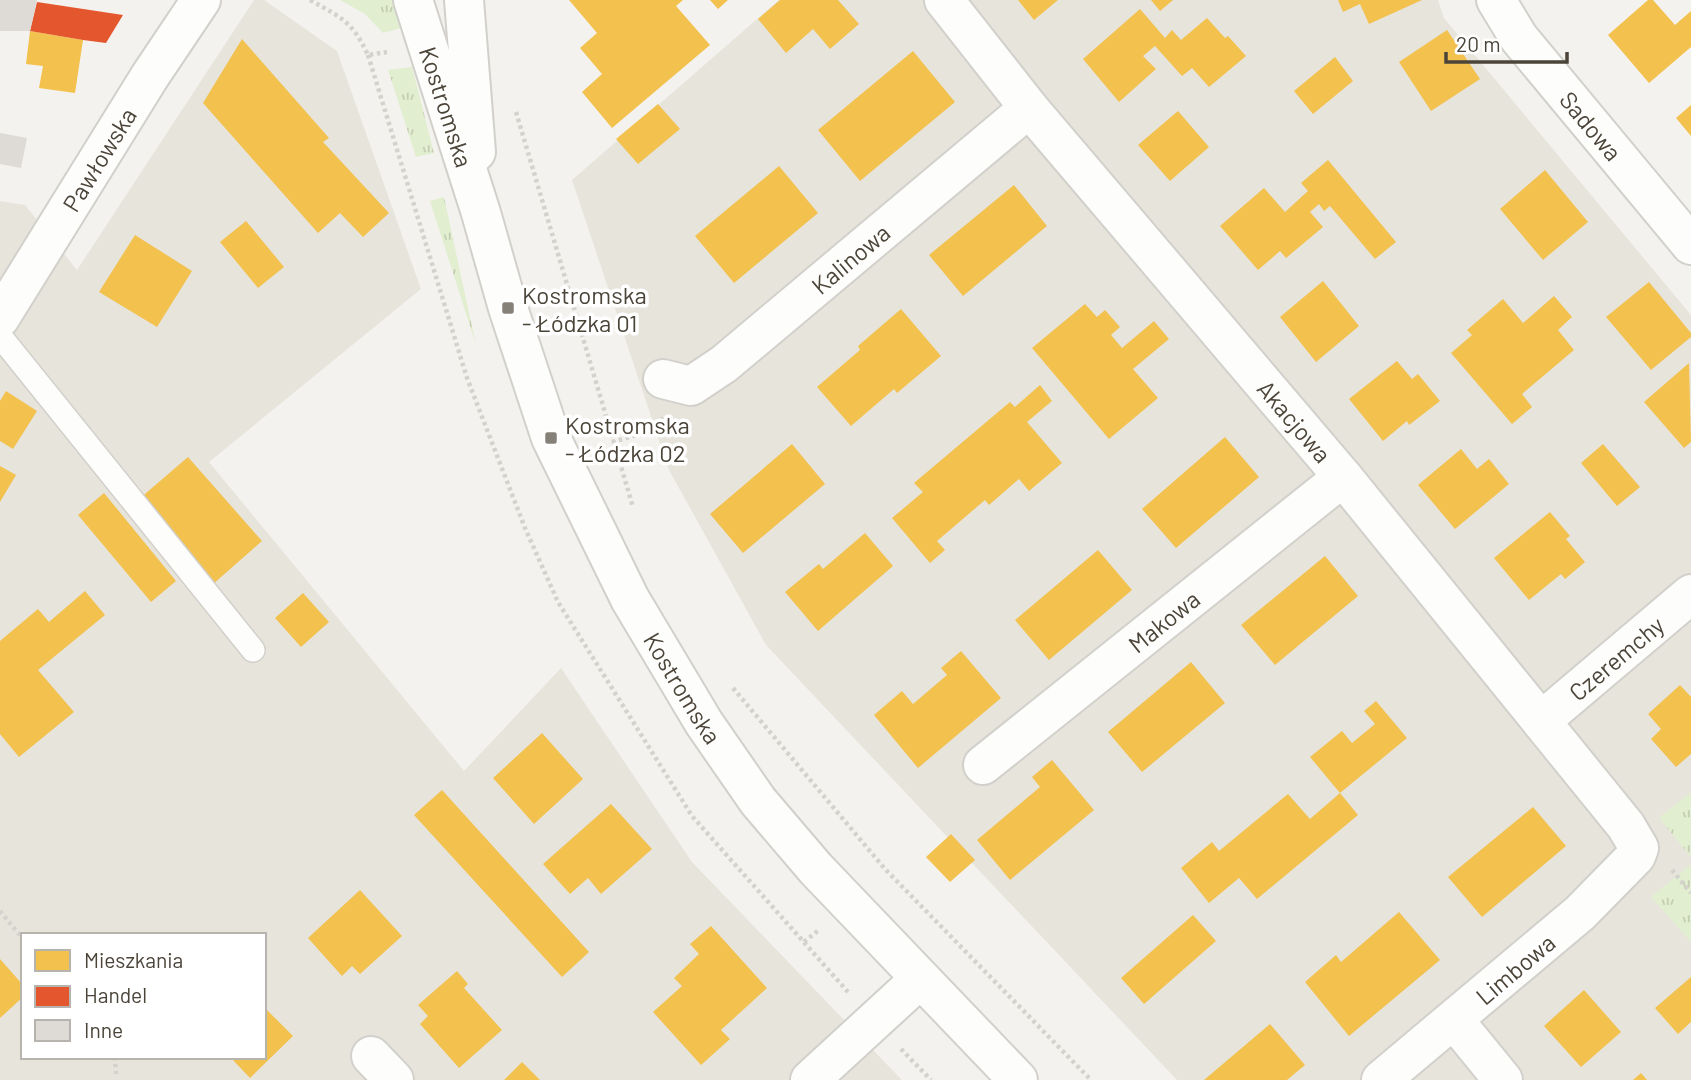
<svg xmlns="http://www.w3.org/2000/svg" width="1691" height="1080" font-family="Barlow,sans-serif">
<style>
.residential{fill:#e7e4dc;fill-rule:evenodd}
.grass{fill:url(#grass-tufts)}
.homes{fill:#f2c14e}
.shops{fill:#e4572e}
.building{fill:#dedbd6}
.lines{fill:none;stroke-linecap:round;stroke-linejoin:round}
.service-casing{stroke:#d2d0cb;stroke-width:26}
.minor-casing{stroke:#d2d0cb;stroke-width:42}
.tertiary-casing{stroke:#d2d0cb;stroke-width:42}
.path{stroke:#d3d2cc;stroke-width:4.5;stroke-dasharray:3.5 3.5;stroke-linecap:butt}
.service{stroke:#fdfdfc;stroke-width:23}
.minor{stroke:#fdfdfc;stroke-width:38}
.tertiary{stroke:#fdfdfc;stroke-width:38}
.poi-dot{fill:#868178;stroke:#fff;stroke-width:2.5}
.labels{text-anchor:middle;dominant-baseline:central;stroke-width:7;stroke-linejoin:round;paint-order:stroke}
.street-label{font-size:24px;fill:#4b4439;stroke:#fff}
.poi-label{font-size:24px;fill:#4b4439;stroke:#fff;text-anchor:start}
</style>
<defs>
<pattern id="grass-tufts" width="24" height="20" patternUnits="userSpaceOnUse" patternTransform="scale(1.75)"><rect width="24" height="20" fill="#e1eecf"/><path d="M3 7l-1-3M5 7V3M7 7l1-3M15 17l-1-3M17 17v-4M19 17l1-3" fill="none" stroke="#c3cdb2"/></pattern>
</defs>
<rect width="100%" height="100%" fill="#f4f2ee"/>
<path class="residential" d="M 254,0 L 264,0 L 337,51 L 421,289 L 209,462 L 464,771 L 561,668 L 692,862 L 902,1080 L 0,1080 L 0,201 L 25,205 L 77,270 ZM 23,935 L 264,935 L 264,1057 L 23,1057 Z
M 779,0 L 1438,0 L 1444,18 L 1691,315 L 1691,1080 L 1177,1080 L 766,645 L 669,470 L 572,180 Z"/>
<path class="grass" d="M 340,0 L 394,0 L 405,27 L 383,33 L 365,14 Z
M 412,67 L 434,153 L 416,157 L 388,70 Z
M 444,197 L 476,345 L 430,201 Z
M 1691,792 L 1691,857 L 1659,818 Z
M 1691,864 L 1691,942 L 1651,897 Z"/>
<path class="homes" d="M 569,0 L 683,0 L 676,6 L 710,45 L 612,128 L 582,92 L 602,74 L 580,48 L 597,33 Z
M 710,0 L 728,0 L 718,9 Z
M 780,0 L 838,0 L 859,24 L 830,49 L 813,29 L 786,53 L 758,19 Z
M 1018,0 L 1058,0 L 1034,20 Z
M 1151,0 L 1173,0 L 1160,11 Z
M 1338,0 L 1422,0 L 1369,24 L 1360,4 L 1343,12 Z
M 1648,0 L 1653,0 L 1675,25 L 1691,11 L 1691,47 L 1649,83 L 1608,35 Z
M 1140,9 L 1165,38 L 1172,30 L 1181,40 L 1207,18 L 1225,38 L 1228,36 L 1246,56 L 1209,87 L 1192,68 L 1182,76 L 1155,46 L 1143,56 L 1156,69 L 1119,102 L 1083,59 Z
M 1447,30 L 1480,79 L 1431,111 L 1399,62 Z
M 30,31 L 83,40 L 75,93 L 39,88 L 43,66 L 26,64 Z
M 242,39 L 329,138 L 323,142 L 389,213 L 363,237 L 340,213 L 318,233 L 203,103 Z
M 913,51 L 955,102 L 860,181 L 818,130 Z
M 1335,57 L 1353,81 L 1313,114 L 1294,91 Z
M 658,104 L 680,129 L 638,164 L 616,139 Z
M 1691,105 L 1691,136 L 1676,118 Z
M 1178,111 L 1209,147 L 1170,181 L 1138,145 Z
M 1328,160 L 1396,242 L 1375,259 L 1330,206 L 1324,211 L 1319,204 L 1310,212 L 1323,227 L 1286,258 L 1280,251 L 1258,270 L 1220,226 L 1264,188 L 1285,212 L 1308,191 L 1301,183 Z
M 779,166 L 818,213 L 734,283 L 695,236 Z
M 1545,170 L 1588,222 L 1543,260 L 1500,209 Z
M 1014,185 L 1047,226 L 963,296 L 929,255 Z
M 246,221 L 284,267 L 258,288 L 220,242 Z
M 135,235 L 192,271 L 157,327 L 99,292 Z
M 1323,281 L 1359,326 L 1316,362 L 1280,317 Z
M 1649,282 L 1691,333 L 1691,337 L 1651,370 L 1606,317 Z
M 1554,296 L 1572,317 L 1558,330 L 1574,350 L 1522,394 L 1532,407 L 1512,424 L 1451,353 L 1472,335 L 1467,330 L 1503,299 L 1523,323 Z
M 1085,304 L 1097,317 L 1105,310 L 1120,327 L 1111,335 L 1122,348 L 1154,321 L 1169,339 L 1133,369 L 1158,398 L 1109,439 L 1032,348 Z
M 901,309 L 941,356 L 897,393 L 894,389 L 851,426 L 817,387 L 860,350 L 858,346 Z
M 1397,361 L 1412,379 L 1418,374 L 1440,401 L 1409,425 L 1407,421 L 1383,441 L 1349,399 Z
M 1689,363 L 1691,442 L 1684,448 L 1644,402 Z
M 1040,385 L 1052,401 L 1027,422 L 1062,463 L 1029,491 L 1019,479 L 989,505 L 985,500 L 937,541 L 945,550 L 930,563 L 892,518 L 923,492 L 914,483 L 1010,402 L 1015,407 Z
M 6,391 L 37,411 L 13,449 L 0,441 L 0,401 Z
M 1225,437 L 1259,477 L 1176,548 L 1142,509 Z
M 792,444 L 825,484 L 743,553 L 710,514 Z
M 1603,444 L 1640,487 L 1617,506 L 1581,463 Z
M 1461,449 L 1477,469 L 1489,459 L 1509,484 L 1455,529 L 1418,485 Z
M 188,457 L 262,541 L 212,585 L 138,500 Z
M 0,466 L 16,475 L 0,502 Z
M 104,493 L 176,581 L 151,602 L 78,515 Z
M 1550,512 L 1570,536 L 1566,539 L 1585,562 L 1565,579 L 1561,574 L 1529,600 L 1494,558 Z
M 865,533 L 893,566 L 818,631 L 785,592 L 819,564 L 823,569 Z
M 1098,550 L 1132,590 L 1049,660 L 1015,620 Z
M 1325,556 L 1358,596 L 1275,665 L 1241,625 Z
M 85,591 L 105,615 L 38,670 L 74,712 L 19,757 L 0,734 L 0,641 L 38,609 L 49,622 Z
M 303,593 L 329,622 L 301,647 L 275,618 Z
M 961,651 L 1001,698 L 918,768 L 874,715 L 902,691 L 913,704 L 947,675 L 941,668 Z
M 1191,662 L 1225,703 L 1142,772 L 1108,732 Z
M 1680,685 L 1691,697 L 1691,754 L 1676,767 L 1651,739 L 1661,729 L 1648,714 Z
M 1376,701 L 1407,738 L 1340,793 L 1358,815 L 1257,899 L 1239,878 L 1209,903 L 1181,868 L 1212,842 L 1219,851 L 1288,794 L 1310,819 L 1340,793 L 1310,757 L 1342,731 L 1352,743 L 1375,724 L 1364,711 Z
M 542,733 L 583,779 L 534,824 L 493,778 Z
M 1052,760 L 1094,810 L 1010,880 L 977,840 L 1040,787 L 1032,777 Z
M 442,790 L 589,952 L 562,977 L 414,815 Z
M 611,804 L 652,849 L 601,894 L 588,878 L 570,894 L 543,864 Z
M 1533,807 L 1566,846 L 1482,917 L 1448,877 Z
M 951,834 L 975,860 L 950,882 L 926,857 Z
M 360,890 L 402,936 L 360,974 L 352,966 L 342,976 L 308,938 Z
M 1399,912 L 1440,960 L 1349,1036 L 1305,982 L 1336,955 L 1341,962 Z
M 1193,915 L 1216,941 L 1144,1004 L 1121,978 Z
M 711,926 L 767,988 L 721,1030 L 730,1039 L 701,1065 L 653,1012 L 682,986 L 674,978 L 699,954 L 690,944 Z
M 0,959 L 23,985 L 23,997 L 0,1018 Z
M 457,971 L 468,984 L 464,988 L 502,1030 L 459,1068 L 420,1024 L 428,1016 L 418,1005 Z
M 1691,977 L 1691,1022 L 1678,1034 L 1655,1008 Z
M 1584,990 L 1621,1032 L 1581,1067 L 1544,1026 Z
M 264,1007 L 293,1036 L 250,1078 L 230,1057 L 264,1057 Z
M 1270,1024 L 1305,1065 L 1287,1080 L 1204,1080 Z
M 522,1062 L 540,1080 L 504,1080 Z
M 1641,1073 L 1647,1080 L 1633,1080 Z"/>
<path class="shops" d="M 37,2 L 123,15 L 106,43 L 83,40 L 30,31 Z"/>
<path class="building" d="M 0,0 L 37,0 L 30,31 L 0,31 Z
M 0,133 L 27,138 L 21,168 L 0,164 Z"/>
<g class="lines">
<g class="service-casing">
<path id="service" d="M 0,336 L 253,650"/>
</g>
<g class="minor-casing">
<g id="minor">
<path id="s1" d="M 944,0 L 1029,108 L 1343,477 L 1626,826 L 1639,848 L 1636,856 L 1580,913 L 1381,1080"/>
<path id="s2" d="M 1496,0 L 1519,38 L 1691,245"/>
<path id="s3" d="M 0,318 L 150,76 L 201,0"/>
<path id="s4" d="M 663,379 L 691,386 L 724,364 L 1029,108"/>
<path id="s5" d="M 1541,721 L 1691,594"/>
<path id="s6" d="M 983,765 L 1343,477"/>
<path d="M 1454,1020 L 1503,1080"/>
<path d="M 371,1056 L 394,1080"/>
<path d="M 810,1080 L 920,979"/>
</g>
</g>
<g class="tertiary-casing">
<g id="tertiary">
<path id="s7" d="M 413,0 L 481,213 L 508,308 L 551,438 L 630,599 L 704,723 L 758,801 L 816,869 L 1018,1080"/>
<path d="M 464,0 L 476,152"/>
</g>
</g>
<path class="path" d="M 310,0 C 342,18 352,21 368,55 L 387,52
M 368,55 L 467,378 L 525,528 L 558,602 L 692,816 L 848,992
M 516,112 L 633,507
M 612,442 L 652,431 L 663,418
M 733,688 L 885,869 L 1091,1080
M 1672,870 L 1691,893
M 0,911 L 23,939
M 804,942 L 820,929
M 901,1049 L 931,1080
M 115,1057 L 116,1074"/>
<use href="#service" class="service"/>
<use href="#minor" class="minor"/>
<use href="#tertiary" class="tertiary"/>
</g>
<g class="poi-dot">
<rect x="501" y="301" width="14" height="14" rx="3.5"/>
<rect x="544" y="431" width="14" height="14" rx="3.5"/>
</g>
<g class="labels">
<g class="street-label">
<text stroke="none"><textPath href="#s7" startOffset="112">Kostromska</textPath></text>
<text stroke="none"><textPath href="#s2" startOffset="158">Sadowa</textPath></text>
<text stroke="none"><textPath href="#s3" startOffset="187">Pawłowska</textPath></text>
<text stroke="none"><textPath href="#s4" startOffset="233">Kalinowa</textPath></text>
<text stroke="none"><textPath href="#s1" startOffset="548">Akacjowa</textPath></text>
<text stroke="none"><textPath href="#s6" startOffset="231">Makowa</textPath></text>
<text stroke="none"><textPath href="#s5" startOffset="98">Czeremchy</textPath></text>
<text stroke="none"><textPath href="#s7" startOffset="742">Kostromska</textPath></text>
<text transform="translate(1515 969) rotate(-40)">Limbowa</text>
</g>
<g class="poi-label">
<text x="522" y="294">Kostromska<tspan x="522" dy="28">- Łódzka 01</tspan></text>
<text x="565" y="424">Kostromska<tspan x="565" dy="28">- Łódzka 02</tspan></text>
</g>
</g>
<rect x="21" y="933" width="245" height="126" fill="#ffffff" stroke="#b7b4b0" stroke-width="2"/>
<rect x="35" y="950" width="35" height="21" fill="#f2c14e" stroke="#b7b4b0" stroke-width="2"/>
<text x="84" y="968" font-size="21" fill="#4b4439">Mieszkania</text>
<rect x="35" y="986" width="35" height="21" fill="#e4572e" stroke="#b7b4b0" stroke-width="2"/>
<text x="84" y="1003" font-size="21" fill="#4b4439">Handel</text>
<rect x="35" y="1020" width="35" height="21" fill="#dedbd6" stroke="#b7b4b0" stroke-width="2"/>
<text x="84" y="1038" font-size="21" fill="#4b4439">Inne</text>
<path d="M1446 52v10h121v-10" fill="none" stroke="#4b4439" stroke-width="3.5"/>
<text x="1456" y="52" font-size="21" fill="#4b4439" stroke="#ffffff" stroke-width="5" paint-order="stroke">20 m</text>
</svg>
